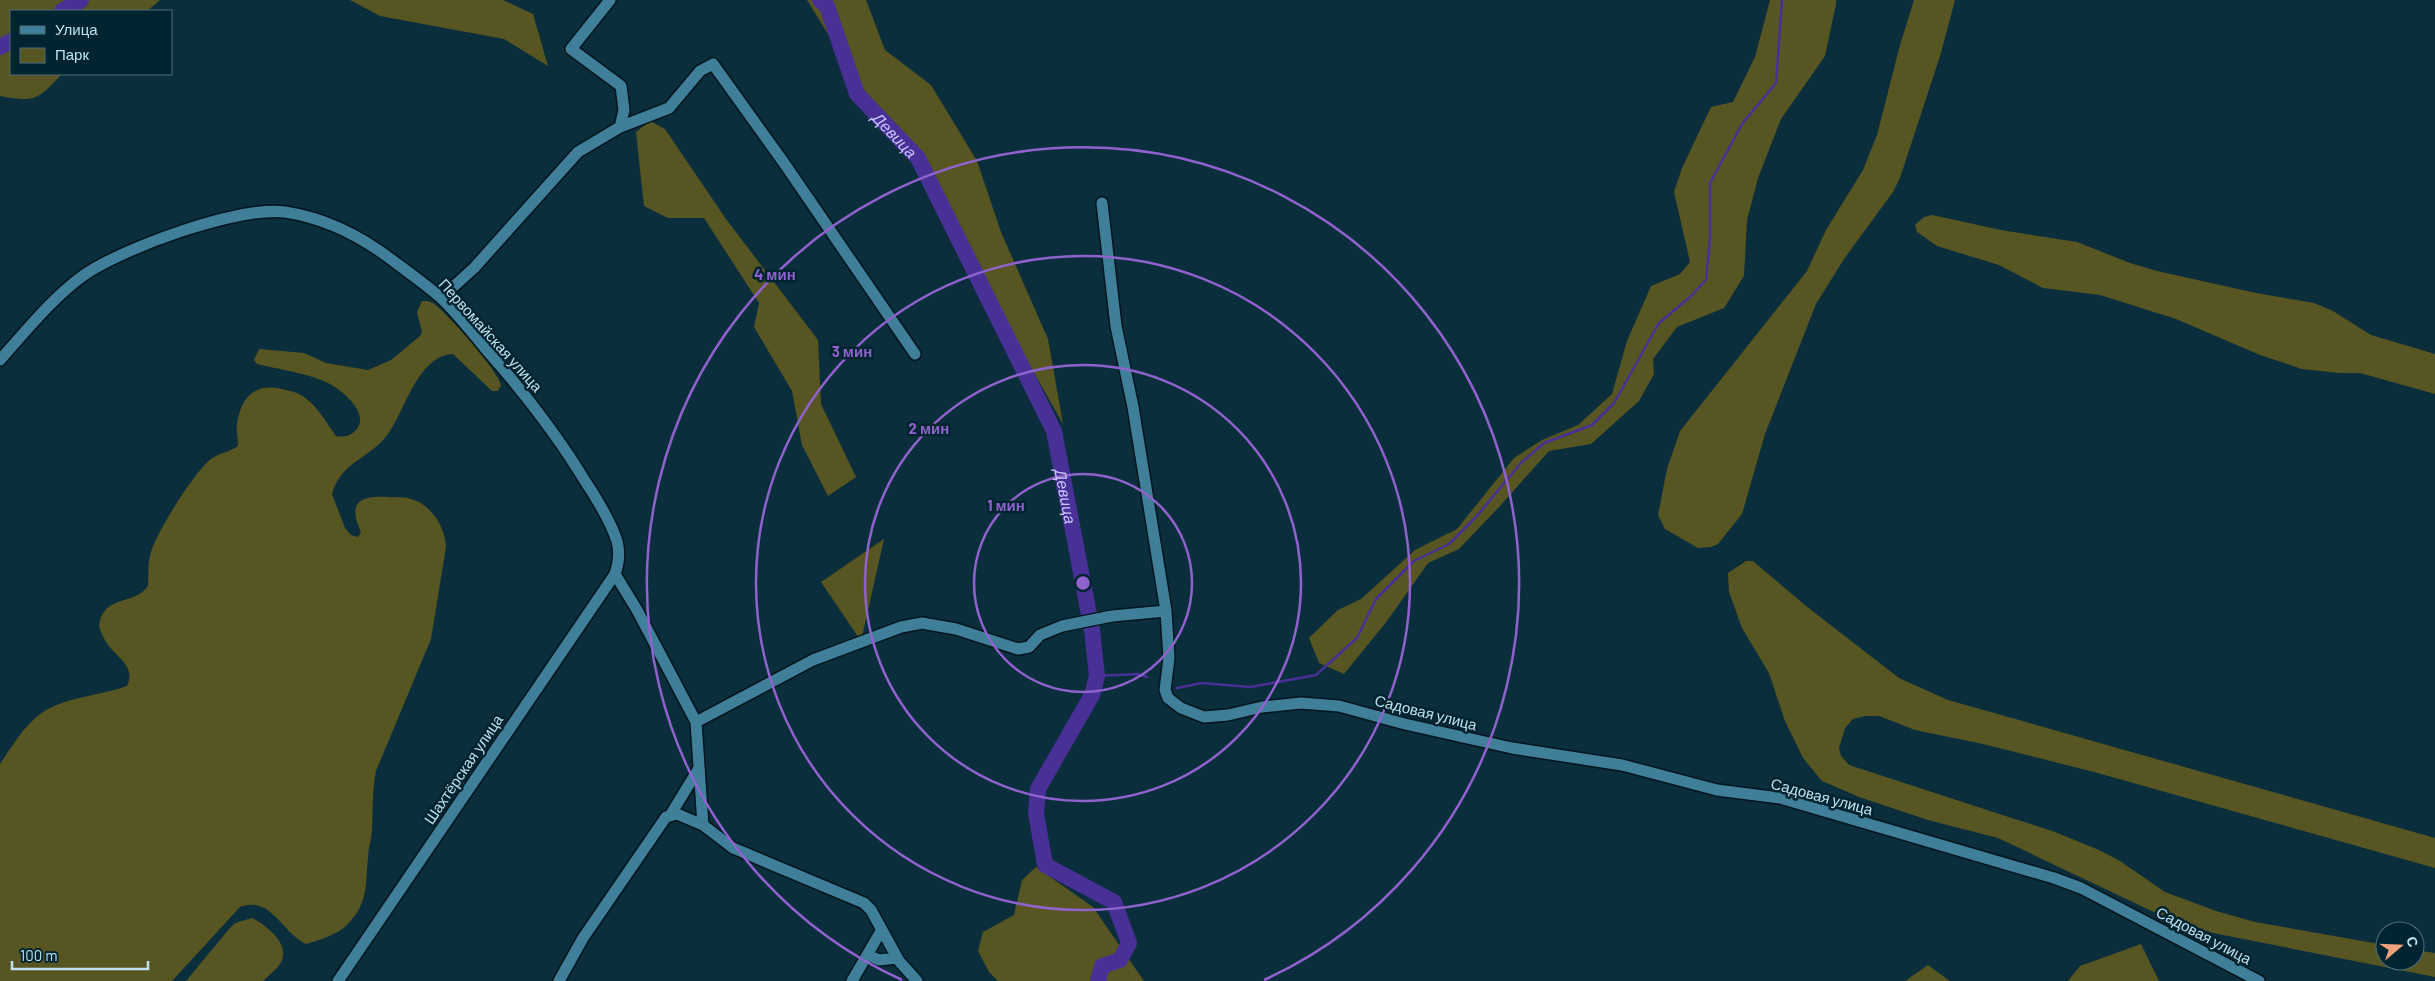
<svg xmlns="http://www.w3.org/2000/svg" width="2435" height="981" font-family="Barlow,sans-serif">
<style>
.green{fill:#575521}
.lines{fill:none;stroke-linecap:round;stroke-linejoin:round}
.stream{stroke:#483097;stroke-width:2.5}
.river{stroke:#483097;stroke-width:16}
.minor-casing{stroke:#03151d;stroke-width:14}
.minor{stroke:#407f9a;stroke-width:11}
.ring{fill:none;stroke:#9062cd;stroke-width:2.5}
.labels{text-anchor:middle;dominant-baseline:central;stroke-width:5;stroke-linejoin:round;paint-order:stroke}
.street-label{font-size:15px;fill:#c1e0ef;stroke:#012431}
.water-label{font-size:16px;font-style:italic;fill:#c8c5fb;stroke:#012431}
.centre{fill:#9062cd;stroke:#012431;stroke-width:2.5}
.ring-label{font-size:15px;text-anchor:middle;font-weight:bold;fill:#9062cd;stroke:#012431;stroke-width:5;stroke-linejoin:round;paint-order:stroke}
</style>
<rect width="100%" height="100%" fill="#0b2e3c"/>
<path class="green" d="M 0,0 L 160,0 L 147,11 L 11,11 L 11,74 L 62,74 C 38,99 36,103 0,96 Z
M 350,0 L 503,0 L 533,14 L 548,66 L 504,39 L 380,16 Z
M 807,0 L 866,0 L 885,50 L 931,85 L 977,161 L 1001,232 L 1048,339 L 1063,424 L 898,132 L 857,81 Z
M 1770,0 L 1836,0 L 1836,4 L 1825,56 L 1781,119 L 1758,178 L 1747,220 L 1744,276 L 1724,308 L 1677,327 L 1653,359 L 1654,374 L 1639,401 L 1591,444 L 1549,451 L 1500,506 L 1459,549 L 1428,563 L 1387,621 L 1344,674 L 1319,663 L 1309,638 L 1338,610 L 1361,599 L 1415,550 L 1457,529 L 1514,458 L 1542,440 L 1578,425 L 1612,394 L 1627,341 L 1651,286 L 1680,274 L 1690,262 L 1674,192 L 1682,168 L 1711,107 L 1733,102 L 1755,57 Z
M 1914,0 L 1955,0 L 1941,53 L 1900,178 L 1893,192 L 1844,259 L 1816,304 L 1765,434 L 1742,514 L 1718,544 L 1711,547 L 1698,548 L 1665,529 L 1658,515 L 1667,469 L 1680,431 L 1807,271 L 1826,230 L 1863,170 L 1877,135 L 1900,45 Z
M 650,121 L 665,129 L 726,219 L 818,340 L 821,404 L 856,477 L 828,496 L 802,445 L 792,391 L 754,327 L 759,303 L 704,218 L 668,218 L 644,206 L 636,132 Z
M 1932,215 L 2001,230 L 2077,242 L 2130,263 L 2157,271 L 2256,293 L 2314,303 L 2333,311 L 2371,335 L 2435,354 L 2435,394 L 2360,373 L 2339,373 L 2302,369 L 2260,355 L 2176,319 L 2100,295 L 2043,288 L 1999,265 L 1937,246 L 1917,232 L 1915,225 L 1924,217 Z
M 422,301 C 426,301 429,301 433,303 C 448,314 497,369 501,385 L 498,391 L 492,391 L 453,354 C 418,355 405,411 388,434 C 370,459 341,461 332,494 L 345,528 L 351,535 L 358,537 L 361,532 C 347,502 360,495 388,497 C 396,498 404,496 411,499 C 432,505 445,527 446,547 L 431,639 L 376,771 C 372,791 373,811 372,831 C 371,840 368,849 368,858 C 365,886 369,902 347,925 C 337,935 319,940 306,944 C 282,933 271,895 240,907 L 172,981 L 0,981 L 0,764 C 11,748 23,727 39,715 C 62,697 100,696 127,686 C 136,667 118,658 108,645 C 104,639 101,633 99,626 C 103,594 134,606 148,586 C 149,573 147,566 151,552 C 156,533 195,471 211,459 C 219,453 230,452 238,446 C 238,438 236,430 237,423 C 242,396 255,383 282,389 C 289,391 298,392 304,397 C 318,407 326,422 336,436 C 343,437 348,437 354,432 C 370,418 351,399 338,389 C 315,373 284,371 257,364 L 254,360 L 259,349 L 304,353 L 326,363 L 368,370 L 391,360 L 420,336 L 422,332 L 417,312 Z
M 884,539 L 861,641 L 821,582 Z
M 1746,561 L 1753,561 L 1806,606 L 1899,678 L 1948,700 L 2435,838 L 2435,868 L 2094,772 L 1983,744 L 1915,730 L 1879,716 L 1865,716 L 1853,719 L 1845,728 L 1839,748 L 1841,756 L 1849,765 L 2055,832 L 2099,850 L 2120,861 L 2165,892 L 2216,911 L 2255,922 L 2385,945 L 2385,961 L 2415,961 L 2415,950 L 2435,953 L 2435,977 L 2213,933 L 2158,914 L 1998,838 L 1928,820 L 1859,797 L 1822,781 L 1803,758 L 1785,721 L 1769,673 L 1742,628 L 1729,592 L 1728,573 Z
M 1036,867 L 1093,907 L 1144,981 L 998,981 L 989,972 L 978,951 L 983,932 L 1014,915 L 1022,880 Z
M 252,918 C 265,925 289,942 282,960 C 279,968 269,975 263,981 L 186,981 L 229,929 L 235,923 Z
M 2141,944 L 2159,981 L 2068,981 L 2080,966 Z
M 1928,965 L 1950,981 L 1905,981 Z"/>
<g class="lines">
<path class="stream" d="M 1097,676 L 1138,674 L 1147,677
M 1177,688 L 1202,683 L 1250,687 L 1316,675 L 1357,638 L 1376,599 L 1414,561 L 1449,544 L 1475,518 L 1521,463 L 1544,443 L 1592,425 L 1614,403 L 1659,323 L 1690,297 L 1706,280 L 1710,238 L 1710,183 L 1742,124 L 1776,83 L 1782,0"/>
<g class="river">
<path id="s1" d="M 820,0 L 827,6 L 857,94 L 918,158 L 1054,431 L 1092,630 L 1097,676 L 1092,695 L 1038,789 L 1036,813 L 1045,865 L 1114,902 L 1129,943 L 1120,960 L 1102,966 L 1098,981"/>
<path d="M 62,11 L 81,0"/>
<path d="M 0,47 L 11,41"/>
</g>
<g class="minor-casing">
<path id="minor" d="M 610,0 L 571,49 L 621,86 L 624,110 L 620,127
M 1102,203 L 1116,326 L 1133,407 L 1166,611 L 1169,658 L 1165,690 L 1168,698 L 1181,708 L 1204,717 L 1228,715 L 1262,707 L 1301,703 L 1339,706 L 1405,724 L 1512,748 L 1622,765 L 1717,790 L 1780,798 L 2054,878 L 2081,888 L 2259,981
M 441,298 L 474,268 L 578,152 L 620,127 L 669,108 L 700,71 L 713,64 L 784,163 L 915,354
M 0,360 C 26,331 52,298 84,275 C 123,248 238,206 285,212 C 326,218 364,238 396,263 C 411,274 426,285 440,297 C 456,312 471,331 485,348 C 522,390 556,433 585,481 C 597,499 610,520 617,541 C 620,553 619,563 615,574 L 338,981
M 615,574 L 637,610 L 696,722 L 703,825 L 733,848 L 864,903 L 871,910 L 899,961 L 917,981
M 696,722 L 813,660 L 901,627 L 922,623 L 956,629 L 1018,649 L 1029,647 L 1040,635 L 1062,626 L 1112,616 L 1166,611
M 671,814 L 699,768
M 868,955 L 879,960 L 896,958
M 559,981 L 583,938 L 666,817 L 677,814 L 703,825
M 852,981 L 881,931"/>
</g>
<use href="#minor" class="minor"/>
</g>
<g class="ring">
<circle cx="1083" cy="583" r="109"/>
<circle cx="1083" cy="583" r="218"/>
<circle cx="1083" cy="583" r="327"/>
<path d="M902 980A436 436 0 1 1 1264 980"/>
</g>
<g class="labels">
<g class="street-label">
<text transform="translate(491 335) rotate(48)">Первомайская улица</text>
<text transform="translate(1426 712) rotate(14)">Садовая улица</text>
<text transform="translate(463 769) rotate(-56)">Шахтёрская улица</text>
<text transform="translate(1822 796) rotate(15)">Садовая улица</text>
<text transform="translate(2204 935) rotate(28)">Садовая улица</text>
</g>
<g class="water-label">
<text stroke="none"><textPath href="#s1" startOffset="158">Девица</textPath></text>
<text stroke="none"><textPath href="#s1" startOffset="562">Девица</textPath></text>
</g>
</g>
<circle cx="1083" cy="583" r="8" class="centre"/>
<g class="ring-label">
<text x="775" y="280">4 мин</text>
<text x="852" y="357">3 мин</text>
<text x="929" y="434">2 мин</text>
<text x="1006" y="511">1 мин</text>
</g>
<rect x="10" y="10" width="162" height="65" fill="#012431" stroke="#4e6f7d"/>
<rect x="20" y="26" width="25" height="8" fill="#407f9a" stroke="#4e6f7d"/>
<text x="55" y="35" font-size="15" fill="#c1e0ef">Улица</text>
<rect x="20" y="48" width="25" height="15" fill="#575521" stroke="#4e6f7d"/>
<text x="55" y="60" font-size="15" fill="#c1e0ef">Парк</text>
<g transform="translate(2400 946) rotate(71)"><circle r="24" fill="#012431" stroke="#4e6f7d"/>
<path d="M0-4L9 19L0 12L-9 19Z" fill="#f0a27a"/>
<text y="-8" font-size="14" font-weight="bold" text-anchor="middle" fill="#c1e0ef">С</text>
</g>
<path d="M12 961v8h136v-8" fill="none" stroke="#c1e0ef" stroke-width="2.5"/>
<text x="20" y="961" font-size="15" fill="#c1e0ef" stroke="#012431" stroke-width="4" paint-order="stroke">100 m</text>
</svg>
